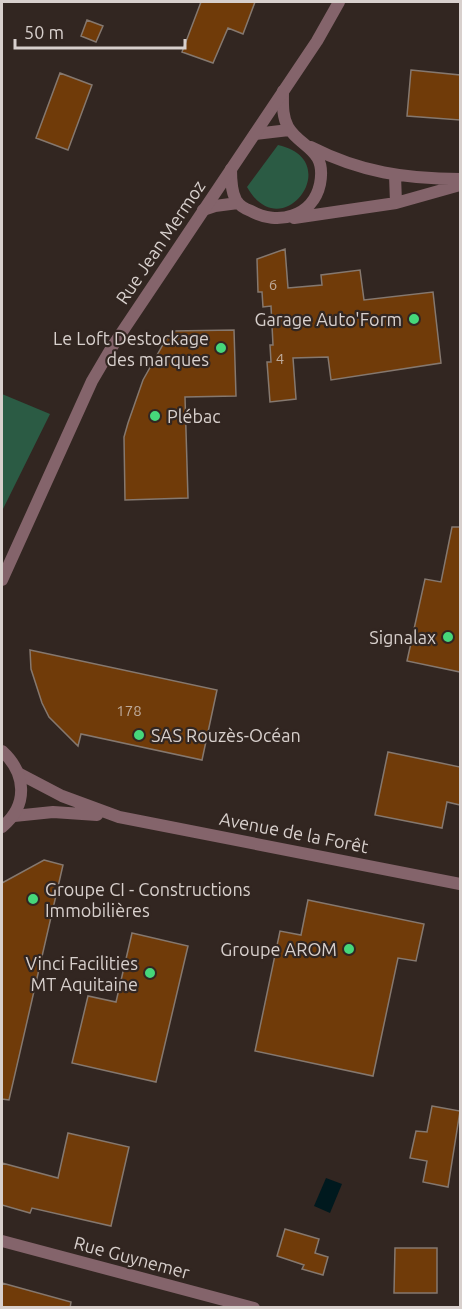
<svg xmlns="http://www.w3.org/2000/svg" width="462" height="1309" font-family="Ubuntu,sans-serif">
<style>
.green{fill:#2b5b44}
.water{fill:#00191e}
.building{fill:#703b09;stroke:#85786f;stroke-width:1.5}
.lines{fill:none;stroke-linecap:round;stroke-linejoin:round}
.minor{stroke:#84646b;stroke-width:12}
.tertiary{stroke:#84646b;stroke-width:12}
.poi-dot{fill:#46d77a;stroke:#322621;stroke-width:2}
.labels{text-anchor:middle;dominant-baseline:central;stroke-width:4.5;stroke-linejoin:round;paint-order:stroke}
.number-label{font-size:15px;fill:#beab9c}
.street-label{font-size:18px;fill:#d8d0cd;stroke:#322621}
.poi-label{font-size:18px;fill:#d8d0cd;stroke:#322621;text-anchor:end}
</style>
<rect width="100%" height="100%" fill="#322621"/>
<path class="green" d="M 278,145 C 347,160 282,249 247,187 Z
M 2,394 L 50,414 L 2,511 Z"/>
<path class="water" d="M 326,1178 L 342,1184 L 330,1213 L 314,1206 Z"/>
<path class="building" d="M 201,2 L 255,2 L 243,34 L 228,28 L 213,63 L 182,52 Z
M 87,20 L 103,26 L 96,42 L 81,36 Z
M 411,70 L 460,75 L 460,120 L 407,116 Z
M 60,73 L 92,85 L 68,150 L 36,138 Z
M 285,249 L 288,288 L 322,285 L 321,275 L 360,270 L 364,300 L 433,292 L 441,363 L 331,380 L 328,357 L 293,358 L 296,399 L 270,402 L 267,362 L 271,362 L 270,345 L 273,345 L 271,306 L 263,307 L 262,292 L 258,292 L 257,259 Z
M 234,330 L 236,396 L 185,397 L 188,498 L 125,500 L 124,437 L 128,423 L 143,380 L 165,341 L 172,331 Z
M 452,527 L 460,527 L 460,672 L 407,661 L 425,579 L 441,582 Z
M 30,650 L 217,690 L 202,760 L 81,734 L 78,746 L 49,717 L 42,703 L 31,669 Z
M 388,752 L 460,767 L 460,805 L 447,802 L 442,828 L 375,815 Z
M 44,860 L 63,865 L 9,1100 L 2,1099 L 2,883 Z
M 308,900 L 424,924 L 416,961 L 398,958 L 373,1076 L 255,1051 L 280,931 L 301,935 Z
M 132,933 L 188,946 L 156,1082 L 72,1063 L 88,996 L 116,1002 Z
M 432,1106 L 460,1111 L 448,1187 L 423,1182 L 427,1161 L 410,1158 L 416,1131 L 427,1132 Z
M 68,1133 L 129,1147 L 111,1226 L 32,1208 L 30,1213 L 2,1205 L 2,1163 L 58,1178 Z
M 285,1229 L 319,1239 L 315,1253 L 328,1257 L 323,1275 L 302,1269 L 304,1265 L 277,1256 Z
M 395,1248 L 437,1248 L 437,1293 L 394,1293 Z
M 2,1283 L 71,1302 L 70,1308 L 2,1308 Z"/>
<g class="lines">
<path class="minor" d="M 255,134 L 289,130
M 311,147 C 360,172 406,179 460,179
M 231,169 C 231,179 231,191 236,200 C 239,205 245,209 251,211 C 277,226 313,217 320,184 C 327,148 300,148 288,127 C 282,116 283,104 283,91
M 395,175 L 396,203
M 203,210 L 215,206 L 238,203
M 294,218 L 396,203 L 460,185
M 20,774 L 62,796 L 119,817 L 460,884
M 14,816 L 53,812 L 97,815
M 2,1241 L 254,1308"/>
<path class="tertiary" d="M 2,580 L 92,381 L 112,347 L 317,41 L 339,2
M 2,751 C 26,773 29,805 2,827"/>
</g>
<g class="poi-dot">
<circle cx="414" cy="319" r="6"/>
<circle cx="221" cy="348" r="6"/>
<circle cx="155" cy="416" r="6"/>
<circle cx="448" cy="637" r="6"/>
<circle cx="139" cy="735" r="6"/>
<circle cx="33" cy="899" r="6"/>
<circle cx="349" cy="949" r="6"/>
<circle cx="150" cy="973" r="6"/>
</g>
<g class="labels">
<g class="number-label">
<text x="273" y="284">6</text>
<text x="280" y="358">4</text>
<text x="129" y="710">178</text>
</g>
<g class="street-label">
<text transform="translate(160 242) rotate(-56)">Rue Jean Mermoz</text>
<text transform="translate(294 832) rotate(11)">Avenue de la Forêt</text>
<text transform="translate(132 1257) rotate(15)">Rue Guynemer</text>
</g>
<g class="poi-label">
<text x="402" y="319">Garage Auto'Form</text>
<text x="209" y="338">Le Loft Destockage<tspan x="209" dy="21">des marques</tspan></text>
<text x="167" y="416" text-anchor="start">Plébac</text>
<text x="436" y="637">Signalax</text>
<text x="151" y="735" text-anchor="start">SAS Rouzès-Océan</text>
<text x="45" y="889" text-anchor="start">Groupe CI - Constructions<tspan x="45" dy="21">Immobilières</tspan></text>
<text x="337" y="949">Groupe AROM</text>
<text x="138" y="963">Vinci Facilities<tspan x="138" dy="21">MT Aquitaine</tspan></text>
</g>
</g>
<rect width="462" height="1309" fill="none" stroke="#d8d0cd" stroke-width="6"/>
<path d="M15 39v9h170v-9" fill="none" stroke="#d8d0cd" stroke-width="3"/>
<text x="24" y="39" font-size="18" fill="#d8d0cd" stroke="#322621" stroke-width="4.5" paint-order="stroke">50 m</text>
</svg>
